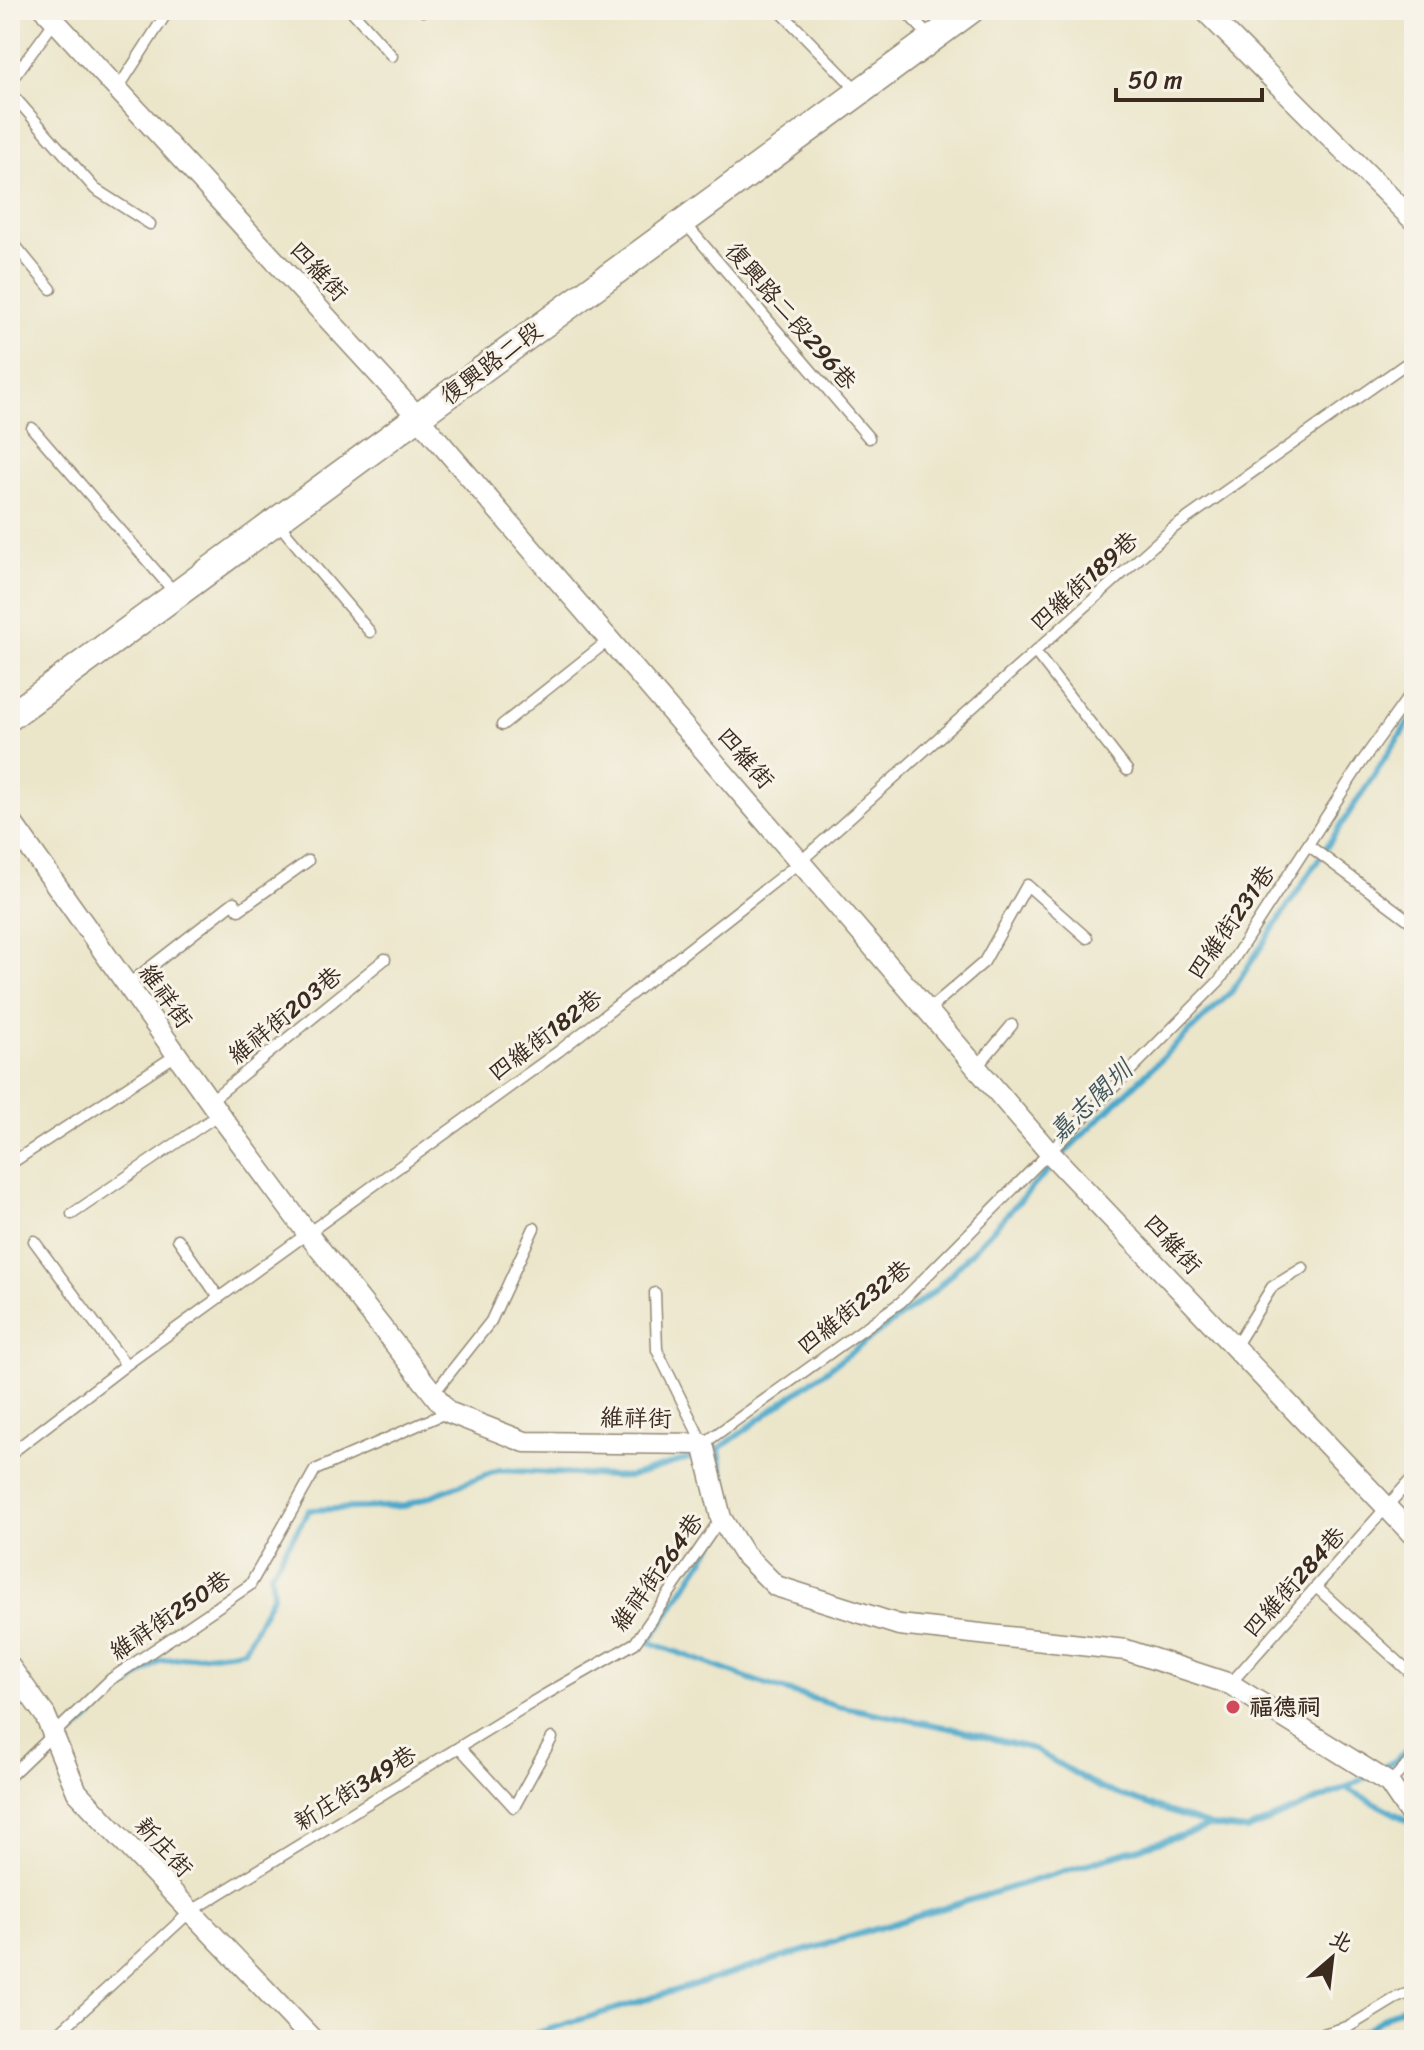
<svg xmlns="http://www.w3.org/2000/svg" width="1424" height="2050" font-family="Sriracha,'LXGW WenKai TC',sans-serif">
<style>
.lines{fill:none;stroke-linecap:round;stroke-linejoin:round}
.stream{stroke:#4ca8ca;stroke-width:6}
.service-casing{stroke:#938874;stroke-width:13}
.minor-casing{stroke:#938874;stroke-width:23}
.tertiary-casing{stroke:#938874;stroke-width:29}
.service{stroke:#fff;stroke-width:10}
.minor{stroke:#fff;stroke-width:20}
.tertiary{stroke:#fff;stroke-width:26}
.poi-dot{fill:#d1495b;stroke:#f7f3e8;stroke-width:3}
.labels{text-anchor:middle;dominant-baseline:central;stroke-width:6;stroke-linejoin:round;paint-order:stroke}
.street-label{font-size:24px;fill:#3b2a1e;stroke:#f7f3e8}
.poi-label{font-size:24px;font-weight:bold;fill:#3b2a1e;stroke:#f7f3e8;text-anchor:start}
.water-label{font-size:26px;font-style:italic;fill:#41565a;stroke:#f7f3e8}
</style>
<rect width="100%" height="100%" fill="#f7f3e8"/>
<filter id="ink" filterUnits="userSpaceOnUse"><feTurbulence type="fractalNoise" baseFrequency=".0125" numOctaves="2"/><feDisplacementMap in="SourceGraphic" scale="16" xChannelSelector="R" yChannelSelector="G"/><feConvolveMatrix kernelMatrix="1 2 1 2 8 2 1 2 1" color-interpolation-filters="sRGB"/></filter>
<filter id="wash" filterUnits="userSpaceOnUse"><feTurbulence type="fractalNoise" baseFrequency=".006" numOctaves="4" result="noise"/><feDisplacementMap in="SourceGraphic" scale="32" xChannelSelector="R" yChannelSelector="G"/><feGaussianBlur stdDeviation="1.8" result="paint"/><feColorMatrix in="noise" values="0 0 0 0 0 0 0 0 0 0 0 0 0 0 0 0 0 1.4 0 .05"/><feComposite in="paint" operator="in"/></filter>
<g filter="url(#wash)">
<rect width="100%" height="100%" fill="#ebe5c9"/>
<g class="lines">
<path class="stream" d="M 719,1449 L 727,1504
M 722,1531 L 649,1642 L 764,1684 L 838,1706 L 955,1729 L 1033,1749 L 1100,1788 L 1211,1826 L 1247,1830 L 1346,1788 L 1368,1776
M 1378,1770 L 1395,1761 L 1414,1743
M 1346,1788 L 1407,1820
M 10,1792 L 116,1694 L 159,1661 L 244,1650 L 273,1594 L 271,1573 L 309,1510 L 405,1506 L 499,1470 L 628,1477 L 719,1449 L 935,1291 L 1074,1143 L 1232,991 L 1414,714
M 514,2040 L 1211,1826
M 1335,2040 L 1366,2029 L 1414,2000"/>
</g>
</g>
<g filter="url(#ink)">
<g class="lines">
<g class="service-casing">
<path id="service" d="M 351,10 L 392,56
M 422,10 L 423,11
M 779,10 L 859,92
M 904,10 L 930,37
M 10,82 L 55,21
M 117,90 L 166,14
M 10,92 L 95,189 L 150,224
M 684,222 L 869,438
M 10,239 L 51,289
M 32,428 L 175,593
M 277,522 L 370,632
M 1035,652 L 1127,770
M 502,725 L 609,640
M 1308,845 L 1414,924
M 126,986 L 234,902 L 239,910 L 308,861
M 928,1010 L 984,962 L 1027,885 L 1087,938
M 976,1068 L 1012,1025
M 210,1101 L 385,959
M 10,1164 L 176,1055
M 72,1214 L 219,1114
M 178,1239 L 219,1298
M 34,1241 L 126,1365
M 655,1293 L 657,1350 L 703,1444 L 901,1302 L 1220,980 L 1361,763 L 1414,689
M 1235,1347 L 1272,1287 L 1303,1268
M 434,1393 L 491,1321 L 534,1228
M 10,1454 L 126,1365 L 559,1051 L 801,861 L 1172,529 L 1414,358
M 1316,1587 L 1414,1676
M 1230,1684 L 1414,1476
M 459,1747 L 514,1807 L 552,1738
M 10,1776 L 111,1679 L 250,1585 L 315,1470 L 448,1412
M 1389,1783 L 1414,1758
M 51,2040 L 190,1912 L 541,1697 L 635,1643 L 721,1518
M 1303,2040 L 1350,2026 L 1396,1998 L 1414,1991"/>
</g>
<g class="minor-casing">
<path id="minor" d="M 45,10 L 418,417 L 1049,1152 L 1414,1536
M 1204,10 L 1414,221
M 10,820 L 219,1114 L 308,1234 L 448,1412 L 525,1442 L 703,1444 L 721,1518 L 743,1553 L 776,1586 L 899,1625 L 1126,1650 L 1230,1684 L 1389,1783 L 1414,1820
M 10,1667 L 45,1715 L 77,1792 L 313,2040"/>
</g>
<g class="tertiary-casing">
<path id="tertiary" d="M 10,717 L 971,10"/>
</g>
<use href="#service" class="service"/>
<use href="#minor" class="minor"/>
<use href="#tertiary" class="tertiary"/>
</g>
</g>
<circle class="poi-dot" cx="1233" cy="1707" r="8"/>
<g class="labels">
<g class="street-label">
<text transform="translate(319 271) rotate(47)">四維街</text>
<text transform="translate(791 316) rotate(49)">復興路二段296巷</text>
<text transform="translate(491 363) rotate(-37)">復興路二段</text>
<text transform="translate(1084 581) rotate(-42)">四維街189巷</text>
<text transform="translate(746 758) rotate(49)">四維街</text>
<text transform="translate(1231 922) rotate(-55)">四維街231巷</text>
<text transform="translate(166 996) rotate(54)">維祥街</text>
<text transform="translate(285 1015) rotate(-39)">維祥街203巷</text>
<text transform="translate(545 1035) rotate(-37)">四維街182巷</text>
<text transform="translate(1173 1244) rotate(47)">四維街</text>
<text transform="translate(854 1307) rotate(-38)">四維街232巷</text>
<text transform="translate(636 1418) rotate(1)">維祥街</text>
<text transform="translate(657 1572) rotate(-54)">維祥街264巷</text>
<text transform="translate(1294 1582) rotate(-48)">四維街284巷</text>
<text transform="translate(170 1615) rotate(-34)">維祥街250巷</text>
<text transform="translate(355 1788) rotate(-32)">新庄街349巷</text>
<text transform="translate(164 1847) rotate(47)">新庄街</text>
</g>
<g class="poi-label">
<text x="1249" y="1707">福德祠</text>
</g>
<g class="water-label">
<text transform="translate(1090 1101) rotate(-44)">嘉志閣圳</text>
</g>
</g>
<rect width="1424" height="2050" fill="none" stroke="#f7f3e8" stroke-width="40"/>
<g transform="translate(1332 1958) rotate(28)" stroke="#f7f3e8" stroke-width="6" paint-order="stroke">
<path d="M0-6L14 30L0 20L-14 30Z" fill="#3b2a1e"/>
<text y="-12" font-size="22" font-weight="bold" text-anchor="middle" fill="#3b2a1e">北</text>
</g>
<path d="M1116 88v12h146v-12" fill="none" stroke="#3b2a1e" stroke-width="4"/>
<text x="1128" y="88" font-size="24" fill="#3b2a1e" stroke="#f7f3e8" stroke-width="6" paint-order="stroke">50 m</text>
</svg>
